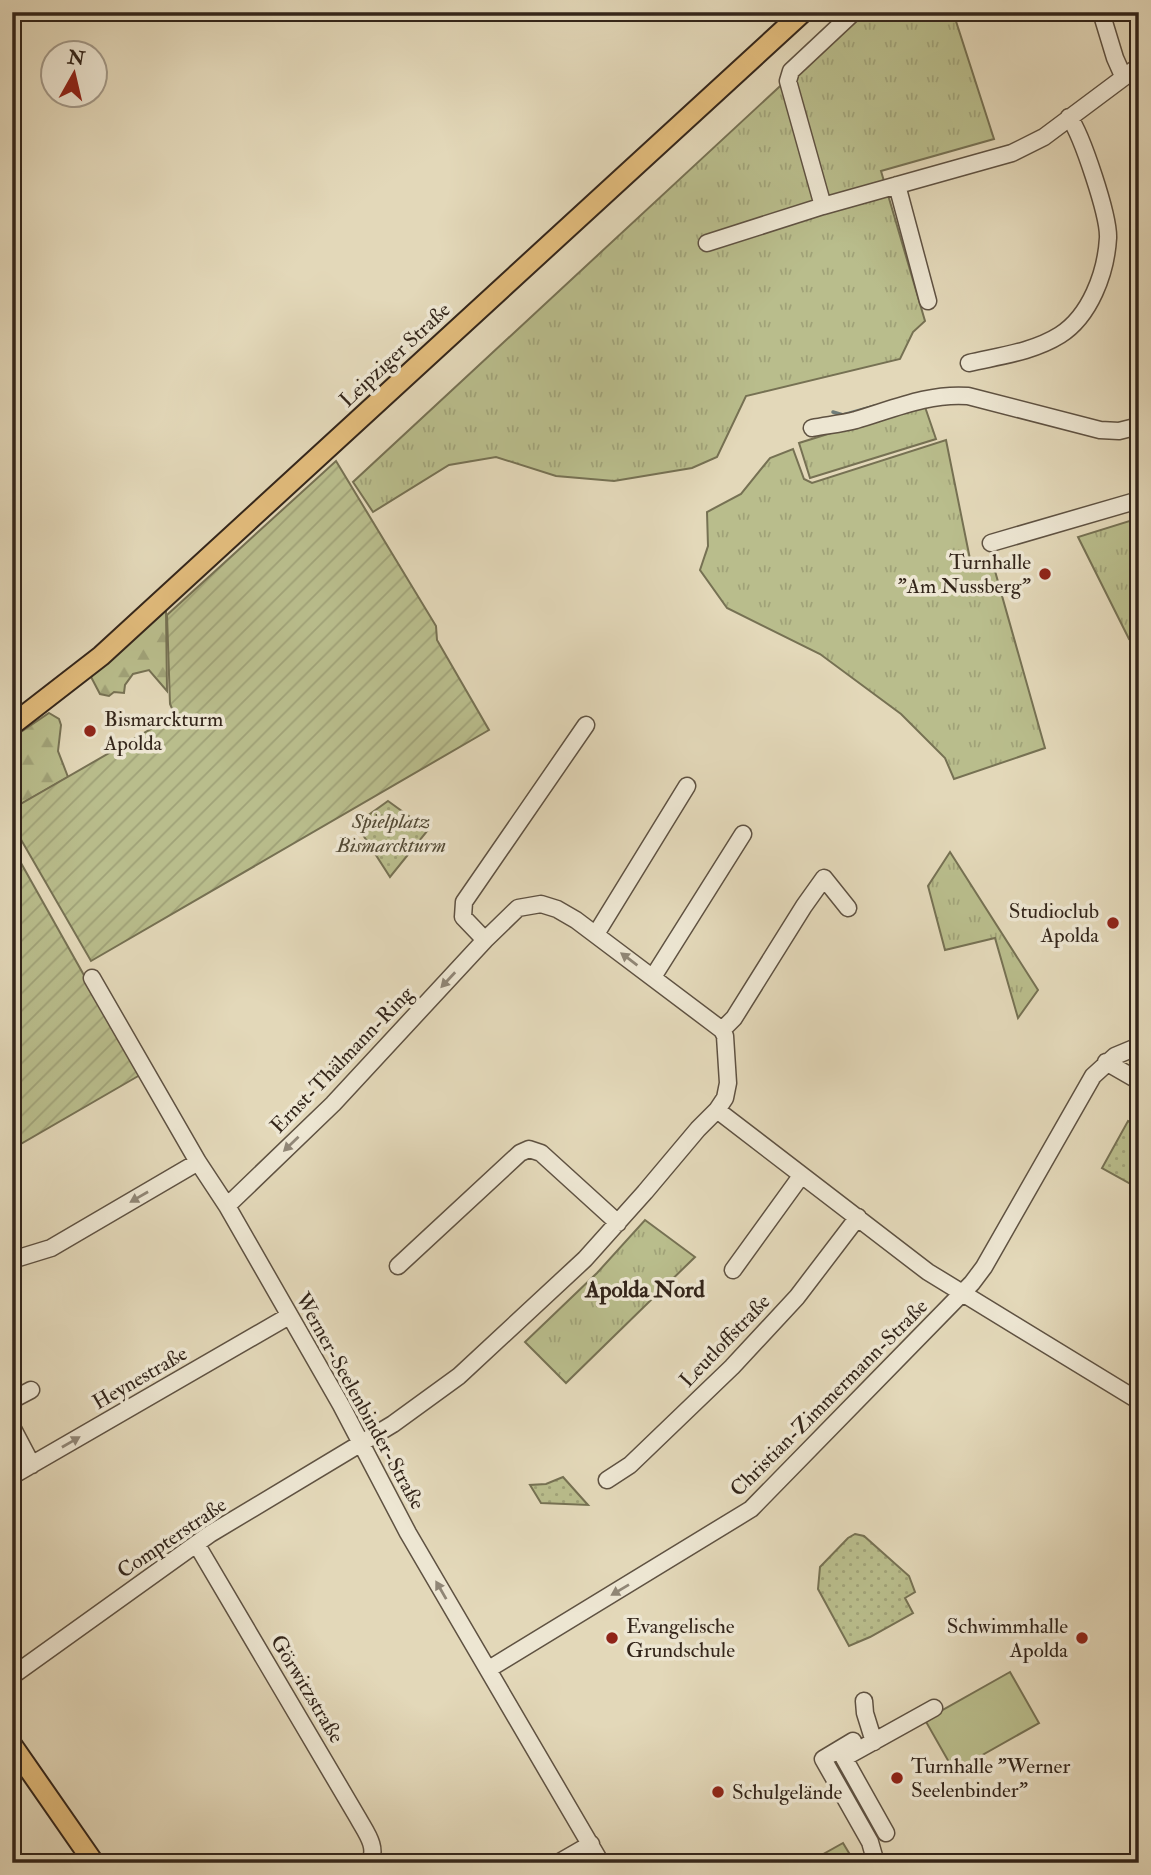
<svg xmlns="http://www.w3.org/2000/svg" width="1151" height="1875" font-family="'IM FELL Double Pica',serif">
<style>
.grass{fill:url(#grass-tufts);stroke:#767153;stroke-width:2}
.forest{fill:url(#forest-firs);stroke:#767153;stroke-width:2}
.park{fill:url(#park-dots);stroke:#767153;stroke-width:2}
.garden{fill:url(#garden-furrows);stroke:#767153;stroke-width:2}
.pitch{fill:#b9bd8c;stroke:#767153;stroke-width:2}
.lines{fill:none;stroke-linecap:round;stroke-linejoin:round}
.stream{stroke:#707d79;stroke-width:3.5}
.minor-casing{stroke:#5f5242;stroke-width:19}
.major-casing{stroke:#33251a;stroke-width:23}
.minor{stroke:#ede6d2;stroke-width:16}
.major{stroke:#e2bc7c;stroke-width:19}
.oneway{fill:#908676}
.poi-dot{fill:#8f2418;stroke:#ede6d2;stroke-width:2.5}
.labels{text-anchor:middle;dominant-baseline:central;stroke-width:7;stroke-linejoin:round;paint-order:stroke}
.street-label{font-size:21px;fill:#33251a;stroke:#ede6d2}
.poi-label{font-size:21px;fill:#33251a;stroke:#ede6d2;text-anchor:start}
.park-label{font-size:21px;font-style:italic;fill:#544b36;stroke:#ede6d2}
.neighbourhood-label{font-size:23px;font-weight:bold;fill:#33251a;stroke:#ede6d2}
</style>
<defs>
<pattern id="grass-tufts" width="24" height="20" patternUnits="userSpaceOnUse" patternTransform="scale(1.75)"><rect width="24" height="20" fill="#b9bd8c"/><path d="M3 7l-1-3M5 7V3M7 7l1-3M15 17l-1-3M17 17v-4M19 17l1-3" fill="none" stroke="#a0a278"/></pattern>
<pattern id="forest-firs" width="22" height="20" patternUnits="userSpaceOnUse" patternTransform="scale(1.75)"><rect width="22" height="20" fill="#b9bd8c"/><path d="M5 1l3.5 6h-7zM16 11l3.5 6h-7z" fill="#a0a278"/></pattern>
<pattern id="park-dots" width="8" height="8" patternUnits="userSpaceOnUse" patternTransform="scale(1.75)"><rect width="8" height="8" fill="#b9bd8c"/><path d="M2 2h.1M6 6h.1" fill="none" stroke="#a0a278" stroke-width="1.8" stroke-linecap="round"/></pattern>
<pattern id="garden-furrows" width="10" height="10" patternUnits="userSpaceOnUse" patternTransform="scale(1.75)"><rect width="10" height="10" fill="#b9bd8c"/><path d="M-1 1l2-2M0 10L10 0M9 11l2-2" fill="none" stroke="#a0a278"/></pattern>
</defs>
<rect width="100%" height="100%" fill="#e3d8b9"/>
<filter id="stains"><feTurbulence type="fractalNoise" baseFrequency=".00286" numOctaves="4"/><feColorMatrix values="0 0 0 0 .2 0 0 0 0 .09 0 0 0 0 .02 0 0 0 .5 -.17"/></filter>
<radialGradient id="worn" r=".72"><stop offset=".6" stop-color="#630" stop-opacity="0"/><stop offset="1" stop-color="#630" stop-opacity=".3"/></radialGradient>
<path class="grass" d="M 860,12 L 953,12 L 994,139 L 881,171 L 925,321 L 913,332 L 900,359 L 746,396 L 717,457 L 692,468 L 614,481 L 556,476 L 496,457 L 449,465 L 373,512 L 353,482 Z
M 924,404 L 936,439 L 810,478 L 799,443 Z
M 946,440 L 972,569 L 993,564 L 1045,748 L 954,779 L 945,758 L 901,714 L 820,654 L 727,608 L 700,570 L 708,546 L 707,512 L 741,494 L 770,458 L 793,449 L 804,479 L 812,483 Z
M 1139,518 L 1139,635 L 1129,639 L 1078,537 Z
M 950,852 L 1038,990 L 1018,1018 L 995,938 L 945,950 L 928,886 Z
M 645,1220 L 695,1257 L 566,1383 L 525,1342 L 597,1273 Z"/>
<path class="forest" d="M 166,610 L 167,691 L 149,670 L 133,674 L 125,685 L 124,693 L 114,692 L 109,696 L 100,694 L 90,675 Z
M 49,713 L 59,719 L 61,725 L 58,751 L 68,777 L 12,809 L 12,738 Z"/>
<path class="park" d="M 388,801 L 428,830 L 390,877 L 356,824 Z
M 1128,1121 L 1139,1127 L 1138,1188 L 1102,1168 Z
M 563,1477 L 588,1505 L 541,1503 L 530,1485 L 546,1484 Z
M 855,1534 L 864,1536 L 909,1576 L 915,1592 L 905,1598 L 913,1613 L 870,1637 L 849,1646 L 818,1589 L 820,1567 L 848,1538 Z"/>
<path class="garden" d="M 336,461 L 436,626 L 437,640 L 489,730 L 91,961 L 12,824 L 12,809 L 175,715 L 170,704 L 167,615 Z
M 12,847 L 140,1075 L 12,1149 Z"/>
<path class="pitch" d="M 1010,1672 L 1039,1723 L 954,1771 L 925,1720 Z
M 843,1843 L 852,1858 L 845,1863 L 812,1863 L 811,1861 Z"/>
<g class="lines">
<path class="stream" d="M 833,412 L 843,415 L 875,406"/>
<g class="minor-casing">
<path id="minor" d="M 1101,12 L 1115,58 L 1123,76
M 897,185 L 928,301
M 823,206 L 788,81 L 791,71 L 854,12
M 707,243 L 823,206 L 1012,153 L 1044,137 L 1139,66
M 969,363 C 999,356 1033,352 1060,335 C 1090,316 1106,273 1108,238 C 1109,216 1082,135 1069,117
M 812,428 C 827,425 841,424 856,420 C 893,409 929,393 968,396 L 1100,430 L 1119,431 L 1139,426
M 991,543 L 1139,500
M 596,934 L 687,786
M 485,940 L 463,917 L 464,902 L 586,725
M 653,977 L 743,834
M 92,978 L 198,1162 L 227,1206 L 341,1405 L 408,1533 L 601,1863
M 722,1030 L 734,1018 L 804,906 L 824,878 L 848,908
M 1106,1062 L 1139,1081
M 717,1110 L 928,1272 L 1139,1401
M 12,1260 L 51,1248 L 198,1162
M 398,1266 L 520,1153 L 529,1149 L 541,1153 L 618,1223
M 733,1270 L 801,1176
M 12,1400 L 31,1390
M 12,1427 L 32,1465
M 12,1476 L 289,1316
M 607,1480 L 630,1465 L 732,1367 L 797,1297 L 858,1217
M 197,1545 L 358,1818 C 365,1831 379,1848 369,1863
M 489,1669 L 751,1509 L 972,1283 L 984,1267 L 1093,1076 L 1115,1056 L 1139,1046
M 12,1676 L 210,1534 L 393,1424 L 459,1376 L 585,1259 L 645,1192 L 698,1129 L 717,1110 L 725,1098 L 728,1083 L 725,1036 L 722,1030 L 576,920 L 557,909 L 541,904 L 518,908 L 485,940 L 333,1104 L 227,1206
M 864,1701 L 865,1713 L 874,1742
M 853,1741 L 823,1759 L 870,1842 L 876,1863
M 886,1833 L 844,1758 L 934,1708
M 558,1863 L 591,1844"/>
</g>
<g class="major-casing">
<path id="major" d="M 12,725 L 101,656 L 803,12
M 12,1745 L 94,1863"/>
</g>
<use href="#minor" class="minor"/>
<use href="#major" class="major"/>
</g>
<defs><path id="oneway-solid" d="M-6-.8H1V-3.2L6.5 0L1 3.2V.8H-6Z" transform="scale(1.75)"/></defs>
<g class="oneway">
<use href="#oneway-solid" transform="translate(629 959) rotate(-143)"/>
<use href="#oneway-solid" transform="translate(448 980) rotate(133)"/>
<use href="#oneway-solid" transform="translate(291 1144) rotate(136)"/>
<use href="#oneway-solid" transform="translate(139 1197) rotate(150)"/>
<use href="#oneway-solid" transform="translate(71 1442) rotate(-30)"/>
<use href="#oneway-solid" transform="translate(441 1590) rotate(-120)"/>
<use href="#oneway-solid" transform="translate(620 1590) rotate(149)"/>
</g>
<g class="poi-dot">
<circle cx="1045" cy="574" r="7"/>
<circle cx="90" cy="731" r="7"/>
<circle cx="1113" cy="923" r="7"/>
<circle cx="612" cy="1638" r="7"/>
<circle cx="1082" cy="1638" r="7"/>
<circle cx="897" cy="1778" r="7"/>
<circle cx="718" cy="1792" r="7"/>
</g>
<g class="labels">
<g class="street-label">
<text transform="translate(395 355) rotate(-43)">Leipziger Straße</text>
<text transform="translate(342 1060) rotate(-46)">Ernst-Thälmann-Ring</text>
<text transform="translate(725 1341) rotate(-46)">Leutloffstraße</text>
<text transform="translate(140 1378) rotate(-30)">Heynestraße</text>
<text transform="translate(829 1398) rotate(-45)">Christian-Zimmermann-Straße</text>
<text transform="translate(360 1401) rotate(61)">Werner-Seelenbinder-Straße</text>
<text transform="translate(172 1538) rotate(-34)">Compterstraße</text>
<text transform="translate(307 1689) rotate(59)">Görwitzstraße</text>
</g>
<g class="poi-label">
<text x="1031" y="562" text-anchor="end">Turnhalle<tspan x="1031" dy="24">"Am Nussberg"</tspan></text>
<text x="104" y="719">Bismarckturm<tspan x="104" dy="24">Apolda</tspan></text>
<text x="1099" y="911" text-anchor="end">Studioclub<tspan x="1099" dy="24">Apolda</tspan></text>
<text x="626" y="1626">Evangelische<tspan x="626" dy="24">Grundschule</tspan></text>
<text x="1068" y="1626" text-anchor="end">Schwimmhalle<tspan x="1068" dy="24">Apolda</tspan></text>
<text x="911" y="1766">Turnhalle "Werner<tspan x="911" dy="24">Seelenbinder"</tspan></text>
<text x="732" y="1792">Schulgelände</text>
</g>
<g class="park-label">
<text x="391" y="821">Spielplatz<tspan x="391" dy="24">Bismarckturm</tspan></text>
</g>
<g class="neighbourhood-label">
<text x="645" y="1289">Apolda Nord</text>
</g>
</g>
<rect width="1151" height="1875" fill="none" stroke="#e3d8b9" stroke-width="42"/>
<rect x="14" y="14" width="1123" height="1847" fill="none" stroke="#33251a" stroke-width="3.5"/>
<rect x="21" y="21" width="1109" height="1833" fill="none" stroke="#33251a" stroke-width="2"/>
<g transform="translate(74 74) rotate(8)"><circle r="33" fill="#ede6d2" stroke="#a39988" stroke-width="2"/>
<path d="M0-5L12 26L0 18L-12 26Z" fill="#8f2418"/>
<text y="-10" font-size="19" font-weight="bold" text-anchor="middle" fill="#33251a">N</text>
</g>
<rect width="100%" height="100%" filter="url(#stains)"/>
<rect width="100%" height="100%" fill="url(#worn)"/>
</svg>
